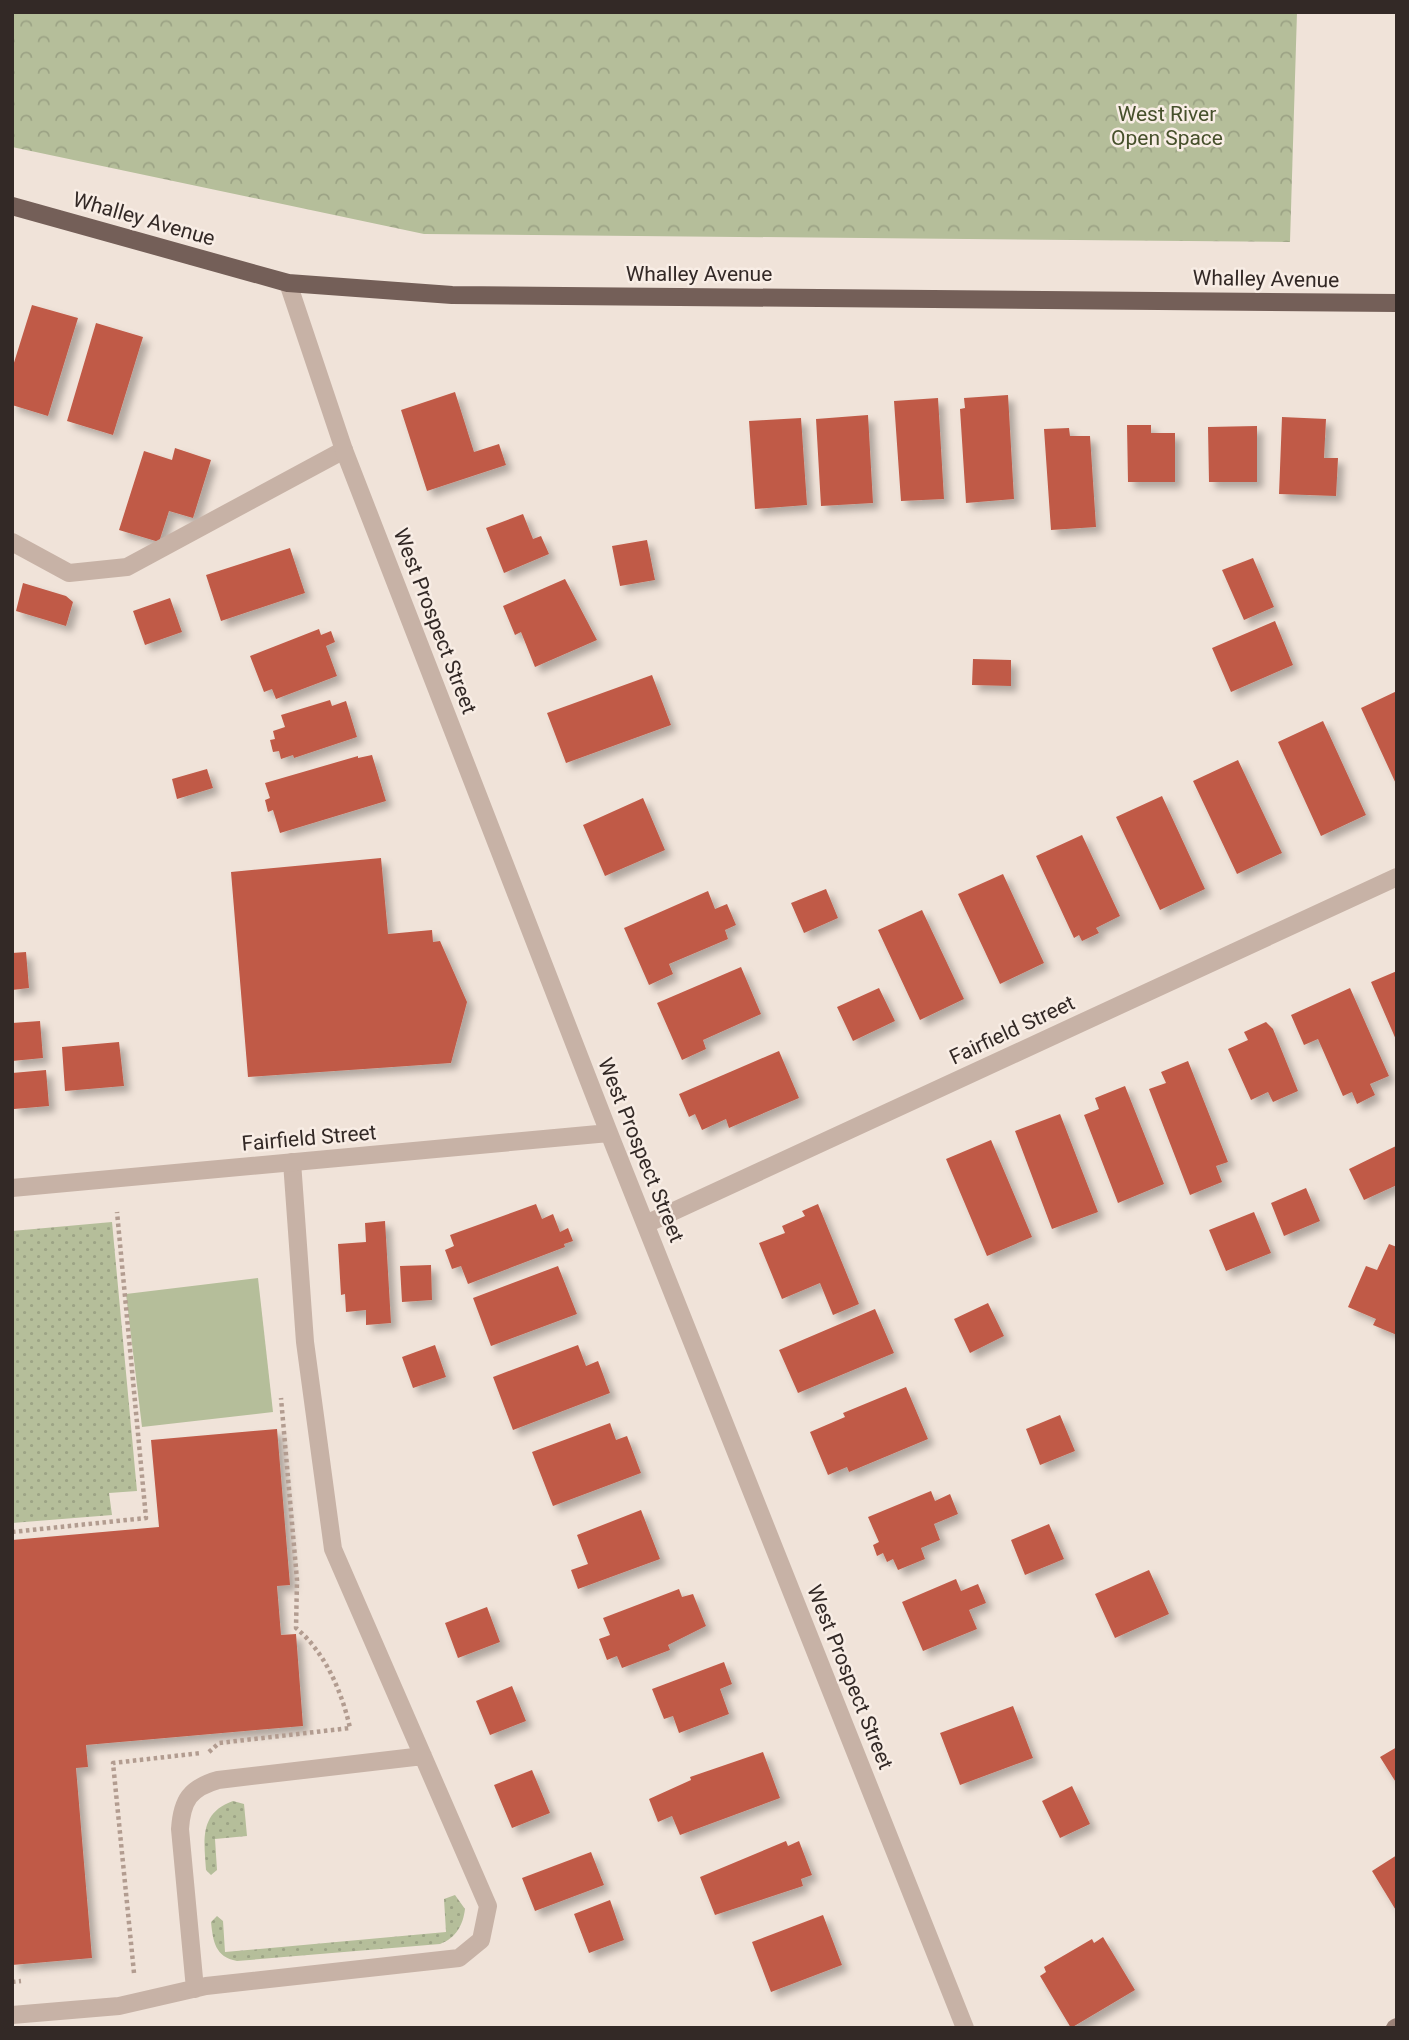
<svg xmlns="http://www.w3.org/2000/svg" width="1409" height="2040" font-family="Roboto,sans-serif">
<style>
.grass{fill:url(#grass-dots)}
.park{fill:url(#park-crowns)}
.pitch{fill:#b5be9a}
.building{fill:#c05a47;filter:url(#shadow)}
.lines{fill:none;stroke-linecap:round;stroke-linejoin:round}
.path{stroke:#b29c90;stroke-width:4.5;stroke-dasharray:3.5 3.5;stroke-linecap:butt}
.lane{stroke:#c7b2a6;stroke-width:18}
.street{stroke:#c7b2a6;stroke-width:18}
.secondary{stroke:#9a8177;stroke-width:18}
.primary{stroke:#745f58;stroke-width:18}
.labels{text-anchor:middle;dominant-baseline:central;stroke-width:5;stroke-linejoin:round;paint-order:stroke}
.park-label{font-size:21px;fill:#46502b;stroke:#f8ede5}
.street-label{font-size:21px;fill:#332926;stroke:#f8ede5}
</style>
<defs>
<pattern id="grass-dots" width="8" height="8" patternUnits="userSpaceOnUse" patternTransform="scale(1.75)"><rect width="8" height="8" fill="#b5be9a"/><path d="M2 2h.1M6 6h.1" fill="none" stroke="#9ca385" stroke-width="1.8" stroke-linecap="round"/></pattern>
<pattern id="park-crowns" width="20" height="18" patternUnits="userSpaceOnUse" patternTransform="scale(1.75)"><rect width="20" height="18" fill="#b5be9a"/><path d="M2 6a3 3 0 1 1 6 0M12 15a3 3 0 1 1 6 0" fill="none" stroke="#9ca385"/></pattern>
<filter id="shadow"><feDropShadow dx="6" dy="6" stdDeviation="3.5" flood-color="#0004"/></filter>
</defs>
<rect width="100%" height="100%" fill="#f0e3d9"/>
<path class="grass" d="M 112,1222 L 137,1491 L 109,1493 L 112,1515 L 12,1523 L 12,1231 Z
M 233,1801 L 244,1804 L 247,1836 L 215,1839 L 217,1870 L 211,1875 L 206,1870 C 204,1840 199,1813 233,1801 Z
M 455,1895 L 465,1909 C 463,1925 456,1938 440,1944 L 237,1961 C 215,1957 213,1941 211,1922 L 217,1916 L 223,1921 L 225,1952 L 446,1932 L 444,1899 Z"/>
<path class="park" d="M 12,12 L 1297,12 L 1290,242 L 424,234 L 12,147 Z"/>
<path class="pitch" d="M 258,1278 L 273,1412 L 142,1427 L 126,1294 Z"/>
<path class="building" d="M 32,305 L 78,318 L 48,416 L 12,405 L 12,369 Z
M 96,323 L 143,337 L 113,435 L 67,421 Z
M 455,392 L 474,452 L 499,444 L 506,465 L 427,491 L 401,410 Z
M 1008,395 L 1014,499 L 966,503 L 960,409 L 965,408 L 964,398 Z
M 938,398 L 944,499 L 901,501 L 894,401 Z
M 868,415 L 873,503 L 821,506 L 816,419 Z
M 1282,417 L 1326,419 L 1324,458 L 1338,458 L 1336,496 L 1279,494 Z
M 801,418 L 807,505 L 755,509 L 749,421 Z
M 1127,425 L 1151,425 L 1151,433 L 1175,433 L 1175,482 L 1128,482 Z
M 1257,426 L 1257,482 L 1209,482 L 1208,427 Z
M 1069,428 L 1070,436 L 1090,436 L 1096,527 L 1051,530 L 1044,429 Z
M 175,448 L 211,460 L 193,518 L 169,511 L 159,542 L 119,530 L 144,451 L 172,460 Z
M 523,514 L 533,539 L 541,536 L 549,554 L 504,573 L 486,528 Z
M 647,540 L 655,580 L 620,586 L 612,546 Z
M 290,548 L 305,593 L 221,621 L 206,575 Z
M 1253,558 L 1274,607 L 1244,620 L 1222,570 Z
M 565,579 L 597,640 L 535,667 L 521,632 L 515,635 L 503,606 Z
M 23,583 L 66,596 L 73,602 L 66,626 L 16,611 Z
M 170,598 L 182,632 L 145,645 L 133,611 Z
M 1275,621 L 1293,665 L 1231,692 L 1212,648 Z
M 319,629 L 321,635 L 331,631 L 335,642 L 326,646 L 337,676 L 276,699 L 272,689 L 264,692 L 250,656 Z
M 973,659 L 1011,660 L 1011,686 L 972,685 Z
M 652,675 L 671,725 L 566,763 L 547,713 Z
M 1397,691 L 1397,786 L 1361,708 Z
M 330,700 L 332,706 L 346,701 L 357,737 L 294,758 L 293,755 L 281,759 L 279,751 L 273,752 L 270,740 L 275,739 L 273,731 L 285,727 L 281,715 Z
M 1323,721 L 1366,815 L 1321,836 L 1278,742 Z
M 372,755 L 386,801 L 280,833 L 273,810 L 268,812 L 265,800 L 270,798 L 265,783 L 358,756 L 358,758 Z
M 1238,760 L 1282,853 L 1237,874 L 1193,781 Z
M 207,769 L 213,788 L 177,799 L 172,779 Z
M 1162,796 L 1205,889 L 1160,910 L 1116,817 Z
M 643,798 L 665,850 L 605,876 L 583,825 Z
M 1082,835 L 1120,916 L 1096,928 L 1099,933 L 1082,941 L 1079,935 L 1074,938 L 1036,856 Z
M 381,858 L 388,934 L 432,930 L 433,942 L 440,941 L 467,1002 L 451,1063 L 248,1077 L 231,872 Z
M 1003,874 L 1044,963 L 1000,984 L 958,894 Z
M 826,889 L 838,918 L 804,933 L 791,903 Z
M 708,891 L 715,909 L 727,904 L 736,925 L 725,930 L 728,939 L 669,964 L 673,974 L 649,985 L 624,928 Z
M 922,910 L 964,999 L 920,1020 L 878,930 Z
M 26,952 L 29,988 L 12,990 L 12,953 Z
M 741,967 L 761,1014 L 703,1040 L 706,1049 L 682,1060 L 657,1003 Z
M 1397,971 L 1397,1042 L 1371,982 Z
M 879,988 L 895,1021 L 853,1041 L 837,1007 Z
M 1350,988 L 1389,1076 L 1370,1084 L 1375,1095 L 1357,1104 L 1352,1092 L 1343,1096 L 1318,1039 L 1304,1045 L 1291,1015 Z
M 40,1021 L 43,1058 L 12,1061 L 12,1023 Z
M 1266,1022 L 1273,1029 L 1298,1091 L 1273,1102 L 1268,1092 L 1251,1100 L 1228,1049 L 1248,1040 L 1244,1032 Z
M 119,1042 L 124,1086 L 65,1091 L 62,1047 Z
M 779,1051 L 799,1098 L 729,1128 L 726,1119 L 702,1130 L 695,1114 L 689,1117 L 679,1094 Z
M 1188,1061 L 1228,1162 L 1216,1166 L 1222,1182 L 1190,1195 L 1149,1089 L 1166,1083 L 1161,1072 Z
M 46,1070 L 49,1106 L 14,1109 L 12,1073 Z
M 1125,1086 L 1164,1184 L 1118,1203 L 1084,1115 L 1099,1109 L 1095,1098 Z
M 1060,1114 L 1098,1212 L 1052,1229 L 1015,1131 Z
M 991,1140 L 1032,1237 L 987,1256 L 946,1159 Z
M 1396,1146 L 1397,1185 L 1364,1200 L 1349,1169 Z
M 1306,1188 L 1320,1221 L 1284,1236 L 1271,1203 Z
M 536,1204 L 542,1219 L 553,1214 L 560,1232 L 568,1228 L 573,1241 L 564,1244 L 565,1247 L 468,1284 L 461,1266 L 452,1269 L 445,1250 L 454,1246 L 450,1235 Z
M 818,1204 L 859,1304 L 833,1315 L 820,1283 L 782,1299 L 759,1243 L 785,1233 L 782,1226 L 805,1216 L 802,1211 Z
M 1254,1212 L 1271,1253 L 1226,1271 L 1209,1230 Z
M 385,1221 L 391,1323 L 366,1325 L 366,1310 L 346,1312 L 345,1294 L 341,1295 L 338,1244 L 366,1242 L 365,1223 Z
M 1389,1244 L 1397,1247 L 1397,1335 L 1373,1325 L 1376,1319 L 1348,1307 L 1366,1266 L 1377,1270 Z
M 431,1265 L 432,1300 L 402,1302 L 400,1266 Z
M 558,1266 L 577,1314 L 491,1346 L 473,1298 Z
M 988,1303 L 1004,1336 L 970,1353 L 954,1319 Z
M 875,1309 L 894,1353 L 798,1393 L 779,1350 Z
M 435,1345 L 446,1377 L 413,1388 L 402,1357 Z
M 578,1345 L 586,1366 L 598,1361 L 610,1393 L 513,1430 L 493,1377 Z
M 906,1387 L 928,1439 L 849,1472 L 847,1467 L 828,1475 L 810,1432 L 845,1417 L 843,1413 Z
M 1060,1415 L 1075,1451 L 1040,1465 L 1026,1429 Z
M 610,1423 L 616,1440 L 627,1436 L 641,1473 L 553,1506 L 532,1452 Z
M 277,1429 L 290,1585 L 277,1586 L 281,1635 L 296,1634 L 303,1726 L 86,1745 L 88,1767 L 76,1768 L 92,1958 L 12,1965 L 12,1540 L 159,1527 L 151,1440 Z
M 931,1491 L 935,1501 L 950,1494 L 958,1514 L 934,1524 L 940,1540 L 921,1548 L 925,1559 L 898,1570 L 893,1559 L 887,1562 L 883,1553 L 877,1556 L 873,1545 L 879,1542 L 868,1517 Z
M 641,1510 L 660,1559 L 578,1589 L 571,1570 L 588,1564 L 577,1535 Z
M 1049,1524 L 1064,1559 L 1025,1575 L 1011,1540 Z
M 1149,1570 L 1169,1614 L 1115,1638 L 1095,1594 Z
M 956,1579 L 961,1591 L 978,1584 L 986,1603 L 969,1610 L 977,1629 L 923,1651 L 902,1602 Z
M 679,1589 L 682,1597 L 693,1594 L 706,1626 L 668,1645 L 670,1650 L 622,1668 L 617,1656 L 607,1660 L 599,1639 L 610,1635 L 603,1618 Z
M 487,1607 L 500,1642 L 458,1658 L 445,1623 Z
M 724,1662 L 732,1684 L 720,1689 L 729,1714 L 679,1733 L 673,1716 L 664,1719 L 652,1689 Z
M 512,1686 L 526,1721 L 490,1735 L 476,1701 Z
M 1013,1706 L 1033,1758 L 960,1785 L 940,1733 Z
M 1397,1747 L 1397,1784 L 1380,1757 Z
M 763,1752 L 780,1798 L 680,1835 L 672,1816 L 658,1822 L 649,1799 L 691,1780 L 690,1777 Z
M 532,1770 L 550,1813 L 512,1828 L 494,1785 Z
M 1072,1786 L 1090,1824 L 1060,1838 L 1042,1801 Z
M 786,1841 L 788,1846 L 799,1841 L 812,1875 L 801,1879 L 803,1886 L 715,1915 L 700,1877 Z
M 591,1852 L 604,1885 L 535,1911 L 522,1878 Z
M 1397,1855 L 1397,1912 L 1372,1871 Z
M 610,1900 L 624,1940 L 589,1953 L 574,1914 Z
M 823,1915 L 842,1965 L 771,1992 L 752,1942 Z
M 1103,1937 L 1135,1990 L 1071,2028 L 1040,1976 L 1046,1972 L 1044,1967 L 1092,1939 L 1094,1943 Z"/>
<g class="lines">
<path class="path" d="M 12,1532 L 146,1518 L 117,1212
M 209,1752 L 219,1743 L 350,1728 C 342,1692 325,1652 296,1628 L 297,1580 L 281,1398
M 134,1973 L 113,1763 L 201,1753
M 12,1982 L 21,1981"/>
<path class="lane" d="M 12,542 L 69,573 L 127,567 L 344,450
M 195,1989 L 180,1829 C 182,1800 190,1788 218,1780 L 423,1756
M 12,2015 L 119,2006 L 206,1986 L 459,1958 L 481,1940 L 488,1906 L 333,1549 L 305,1342 L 292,1162"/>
<path class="street" d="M 288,283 L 344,450 L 609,1133 L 965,2028
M 12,1188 L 609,1133
M 646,1224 L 1397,877"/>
<path class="secondary" d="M 1395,2028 L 1397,2027"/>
<path class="primary" d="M 12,206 L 288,283 L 452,295 L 1397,303"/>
</g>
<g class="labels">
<g class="park-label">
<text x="1167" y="114">West River<tspan x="1167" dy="24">Open Space</tspan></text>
</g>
<g class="street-label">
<text transform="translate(144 219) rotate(16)">Whalley Avenue</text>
<text x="699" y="274">Whalley Avenue</text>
<text transform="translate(1266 279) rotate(1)">Whalley Avenue</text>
<text transform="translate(435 621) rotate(69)">West Prospect Street</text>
<text transform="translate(1012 1030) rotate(-25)">Fairfield Street</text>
<text transform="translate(309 1138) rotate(-5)">Fairfield Street</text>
<text transform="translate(641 1150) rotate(68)">West Prospect Street</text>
<text transform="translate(850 1677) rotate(68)">West Prospect Street</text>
</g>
</g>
<rect width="1409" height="2040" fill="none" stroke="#332926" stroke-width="28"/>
</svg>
